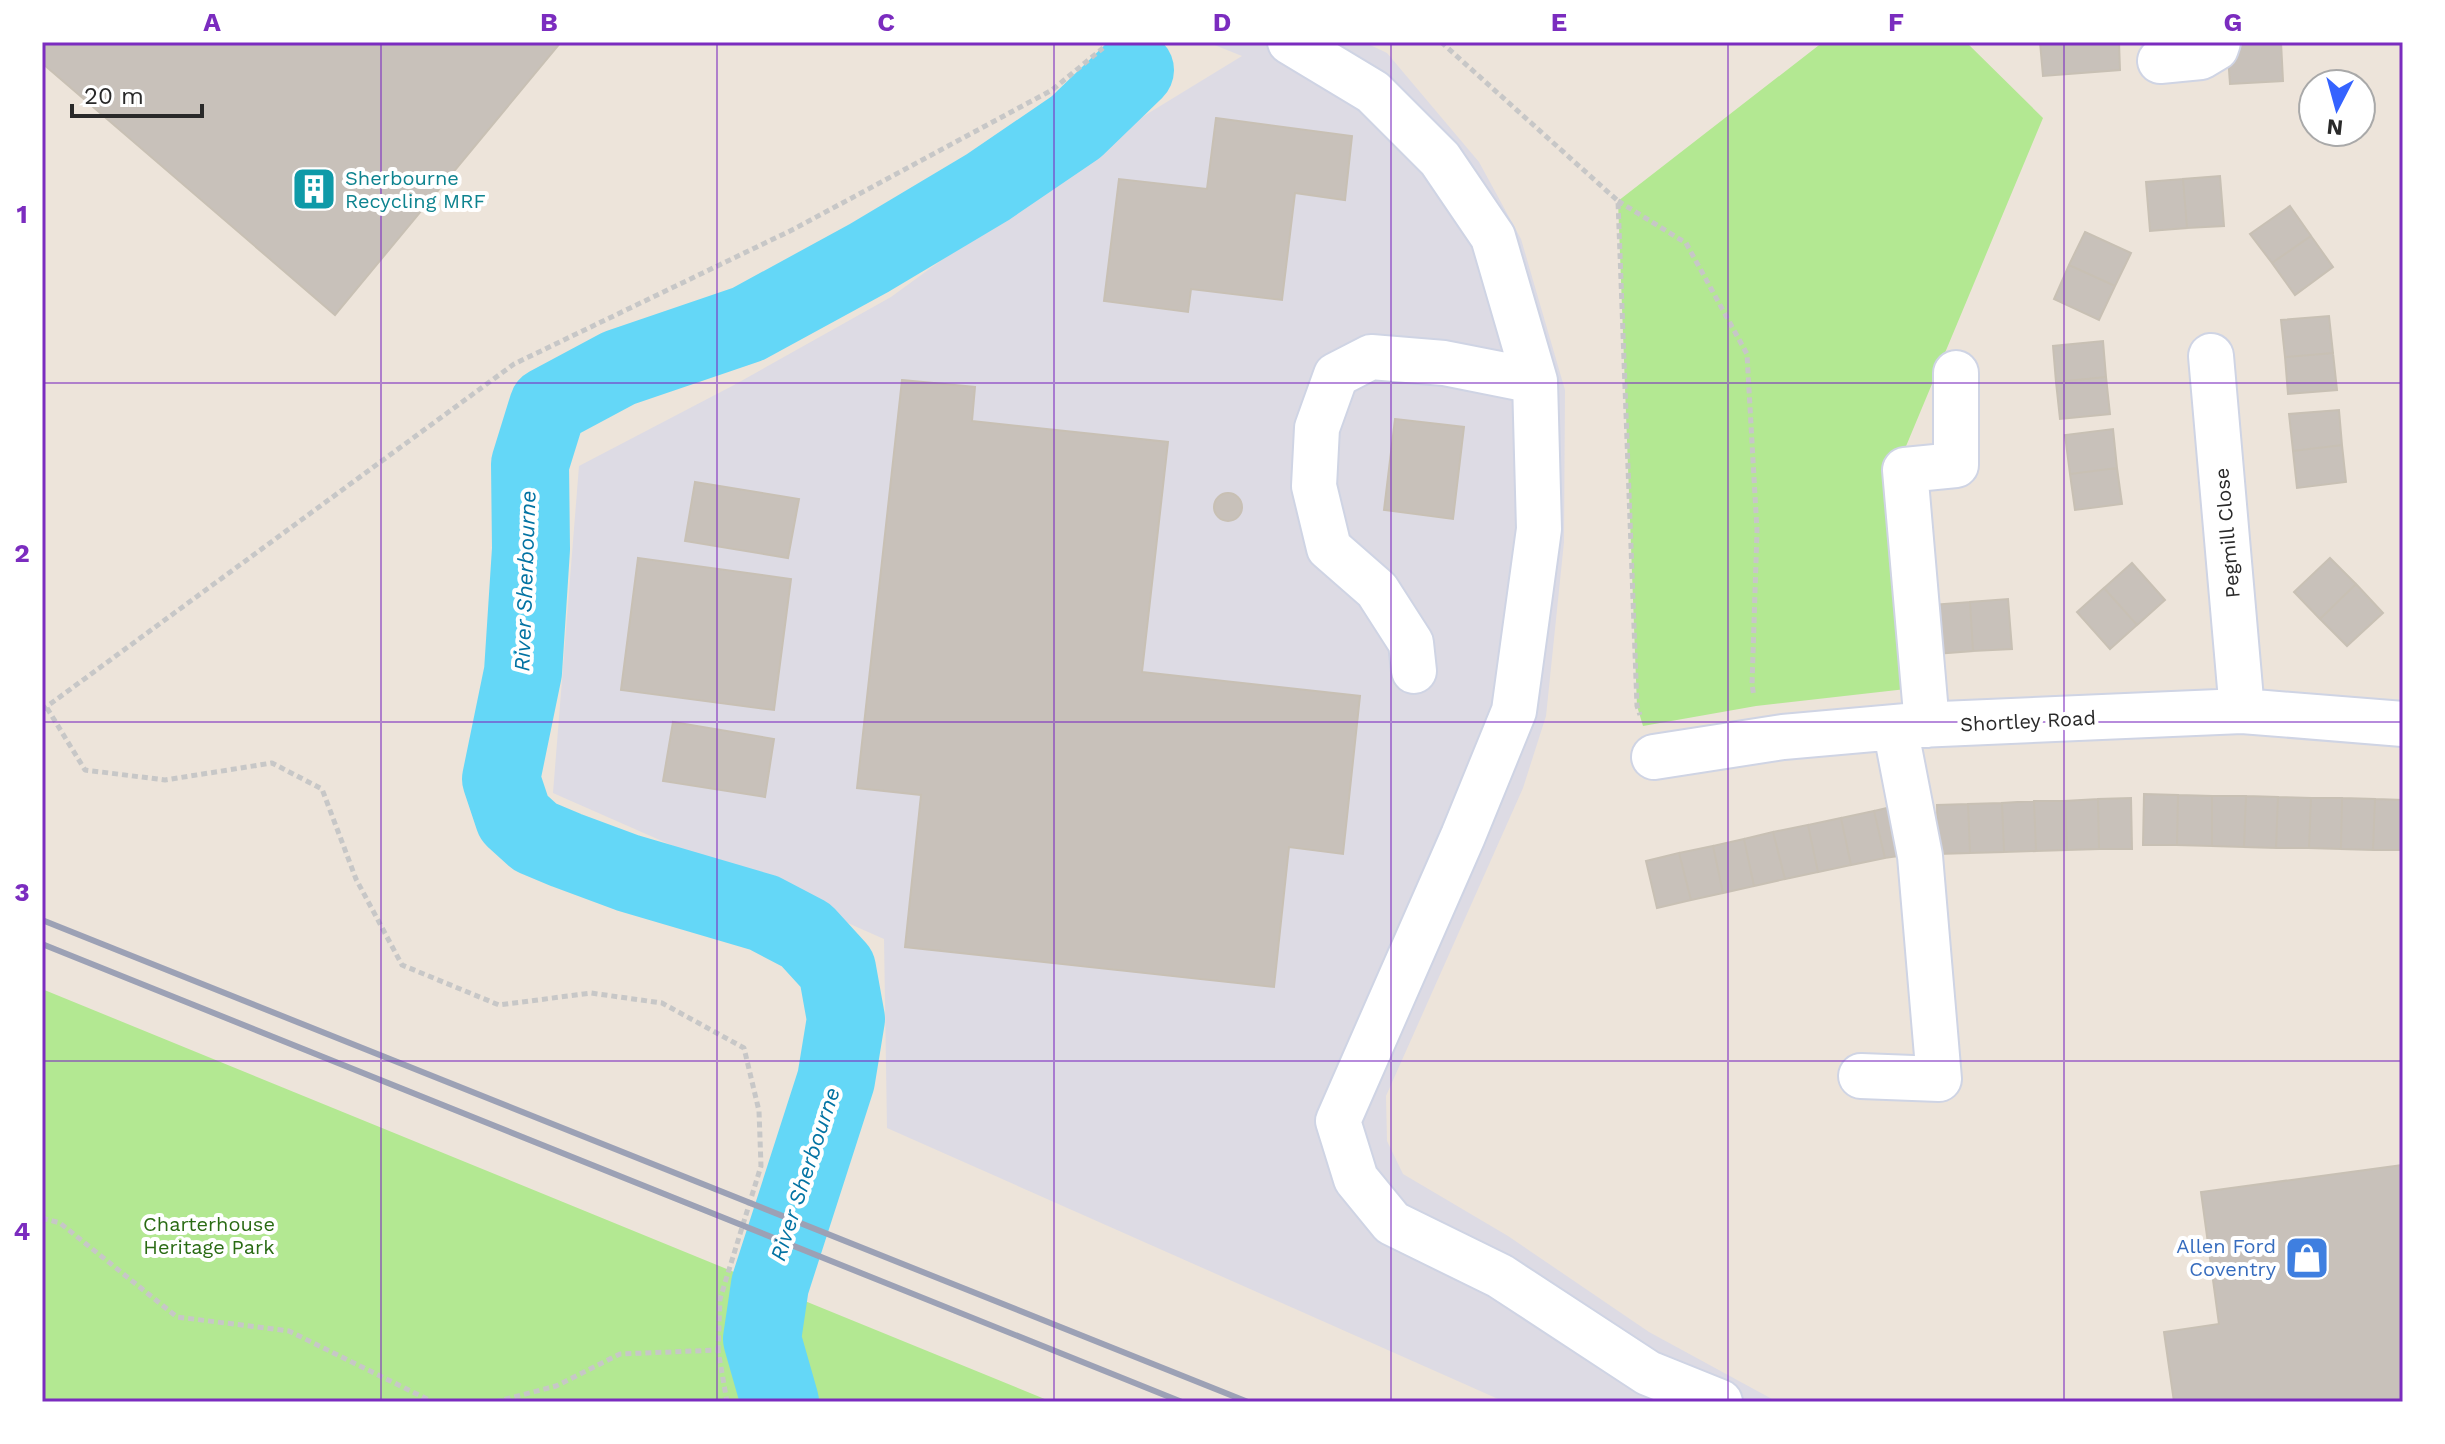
<svg xmlns="http://www.w3.org/2000/svg" width="2445" height="1444" font-family="'Work Sans',sans-serif">
<style>
.industrial{fill:#dddbe4}
.green{fill:#b3e892}
.lines{fill:none;stroke-linecap:round;stroke-linejoin:round}
.river{stroke:#64d7f7;stroke-width:78}
.building{fill:#c8c1ba;stroke:#c8c0b4;stroke-width:2}
.minor-casing{stroke:#cfd4e4;stroke-width:48}
.path{stroke:#c7c7c7;stroke-width:5;stroke-dasharray:6 4;stroke-linecap:butt}
.minor{stroke:#fff;stroke-width:44}
.rail{stroke:#9ca1b5;stroke-width:6}
.grid{fill:none;stroke:#7b2cbf;stroke-width:2;stroke-opacity:0.55}
.labels{text-anchor:middle;dominant-baseline:central;stroke-width:8;stroke-linejoin:round;paint-order:stroke}
.culture-label{font-size:20px;fill:#0d838f;stroke:#fff;text-anchor:start}
.street-label{font-size:20px;fill:#292929;stroke:#fff}
.park-label{font-size:20px;fill:#2a6b14;stroke:#fff}
.shop-label{font-size:20px;fill:#366cbe;stroke:#fff;text-anchor:end}
.water-label{font-size:22px;font-style:italic;fill:#0373a3;stroke:#fff}
.neatline{fill:none;stroke:#7b2cbf;stroke-width:3}
.grid-label{font-size:26px;text-anchor:middle;font-weight:bold;fill:#7b2cbf}
</style>
<rect width="100%" height="100%" fill="#ede4da"/>
<path class="industrial" d="M 1207,42 L 1364,42 L 1387,53 L 1479,162 L 1521,239 L 1565,390 L 1564,542 L 1546,716 L 1523,788 L 1386,1096 L 1387,1141 L 1403,1174 L 1508,1236 L 1649,1332 L 1772,1399 L 1771,1402 L 1505,1402 L 887,1128 L 884,939 L 553,793 L 579,466 L 734,385 L 891,297 L 1116,133 L 1242,56 Z"/>
<path class="green" d="M 1823,42 L 1966,42 L 2043,118 L 1899,463 L 1915,688 L 1756,706 L 1643,726 L 1637,706 L 1618,201 Z
M 42,989 L 1052,1402 L 42,1402 Z"/>
<g class="lines">
<path class="river" d="M 780,1402 L 762,1339 L 770,1285 L 836,1080 L 846,1019 L 837,969 L 806,935 L 764,913 L 628,873 L 566,850 L 535,837 L 514,818 L 501,779 L 523,672 L 531,549 L 530,464 L 548,406 L 619,368 L 748,324 L 869,258 L 988,187 L 1076,127 L 1135,70"/>
</g>
<path class="building" d="M 42,42 L 561,42 L 335,315 L 42,63 Z
M 2040,42 L 2119,42 L 2120,70 L 2043,76 Z
M 2227,42 L 2281,42 L 2283,81 L 2230,84 Z
M 1216,118 L 1352,136 L 1345,200 L 1295,193 L 1282,300 L 1191,289 L 1188,312 L 1104,301 L 1119,179 L 1207,189 Z
M 2220,176 L 2224,226 L 2187,228 L 2183,179 Z
M 2183,179 L 2187,228 L 2150,231 L 2146,182 Z
M 2290,206 L 2311,236 L 2272,263 L 2250,234 Z
M 2085,232 L 2131,253 L 2115,286 L 2069,265 Z
M 2311,236 L 2333,267 L 2295,295 L 2272,263 Z
M 2069,265 L 2115,286 L 2099,320 L 2054,299 Z
M 2329,316 L 2333,353 L 2285,357 L 2281,320 Z
M 2103,341 L 2106,377 L 2056,382 L 2053,346 Z
M 2333,353 L 2337,390 L 2288,394 L 2285,357 Z
M 2106,377 L 2110,414 L 2060,419 L 2056,382 Z
M 902,380 L 975,387 L 972,421 L 1168,442 L 1142,672 L 1360,696 L 1343,854 L 1289,847 L 1274,987 L 905,947 L 921,795 L 857,788 Z
M 2339,410 L 2342,445 L 2293,451 L 2289,414 Z
M 1395,419 L 1464,427 L 1453,519 L 1384,510 Z
M 2113,429 L 2117,468 L 2070,474 L 2065,435 Z
M 2342,445 L 2346,482 L 2297,488 L 2293,451 Z
M 2117,468 L 2122,504 L 2075,510 L 2070,474 Z
M 695,482 L 799,499 L 788,558 L 685,541 Z
M1214 507a14 14 0 1 1 28 0a14 14 0 1 1-28 0Z
M 638,558 L 791,579 L 774,710 L 621,690 Z
M 2330,558 L 2356,584 L 2320,619 L 2294,592 Z
M 2132,563 L 2165,600 L 2137,625 L 2104,588 Z
M 2356,584 L 2383,613 L 2347,646 L 2320,619 Z
M 2104,588 L 2137,625 L 2110,649 L 2077,612 Z
M 2008,599 L 2012,649 L 1973,651 L 1970,602 Z
M 1970,602 L 1973,651 L 1936,654 L 1932,605 Z
M 673,722 L 774,739 L 765,797 L 663,781 Z
M 2144,794 L 2178,795 L 2177,845 L 2143,845 Z
M 2178,795 L 2212,796 L 2212,846 L 2177,845 Z
M 2212,796 L 2246,796 L 2244,847 L 2212,846 Z
M 2246,796 L 2278,797 L 2276,848 L 2244,847 Z
M 2278,797 L 2311,798 L 2309,848 L 2276,848 Z
M 2131,798 L 2132,849 L 2099,849 L 2098,799 Z
M 2311,798 L 2342,798 L 2341,849 L 2309,848 Z
M 2342,798 L 2375,799 L 2373,850 L 2341,849 Z
M 2098,799 L 2099,849 L 2067,850 L 2065,801 Z
M 2375,799 L 2403,800 L 2403,850 L 2373,850 Z
M 2034,801 L 2065,801 L 2067,850 L 2036,851 Z
M 2034,801 L 2036,851 L 2004,852 L 2002,803 Z
M 2002,803 L 2004,852 L 1970,853 L 1968,804 Z
M 1904,804 L 1914,854 L 1885,858 L 1874,811 Z
M 1968,804 L 1970,853 L 1938,854 L 1937,805 Z
M 1874,811 L 1885,858 L 1851,865 L 1841,818 Z
M 1841,818 L 1851,865 L 1818,872 L 1808,825 Z
M 1808,825 L 1818,872 L 1785,879 L 1773,832 Z
M 1773,832 L 1785,879 L 1754,886 L 1744,839 Z
M 1744,839 L 1754,886 L 1723,893 L 1713,846 Z
M 1713,846 L 1723,893 L 1691,900 L 1679,853 Z
M 1679,853 L 1691,900 L 1657,908 L 1646,861 Z
M 2403,1165 L 2403,1402 L 2174,1402 L 2164,1332 L 2219,1324 L 2201,1192 Z"/>
<g class="lines">
<g class="minor-casing">
<path id="minor" d="M 1290,42 L 1373,92 L 1440,159 L 1493,237 L 1535,381 L 1539,529 L 1514,711 L 1463,836 L 1338,1121 L 1356,1179 L 1392,1223 L 1500,1276 L 1648,1373 L 1720,1402
M 2160,61 L 2201,57 L 2216,48 L 2218,42
M 2211,356 L 2242,711
M 1414,671 L 1411,643 L 1377,590 L 1329,548 L 1314,486 L 1317,428 L 1336,375 L 1371,357 L 1444,363 L 1535,381
M 1927,725 L 1905,470 L 1956,465 L 1956,373
M 1654,757 L 1783,737 L 1918,725 L 2242,711 L 2403,724
M 1861,1076 L 1939,1079 L 1920,856 L 1895,727"/>
</g>
<path class="path" d="M 1441,42 L 1618,201 L 1637,706 L 1640,715
M 1618,201 L 1686,243 L 1747,354 L 1757,531 L 1752,685 L 1754,696
M 47,708 L 85,770 L 165,780 L 272,763 L 322,789 L 356,879 L 402,965 L 499,1005 L 591,993 L 662,1003 L 744,1048 L 759,1111 L 761,1166 L 720,1299 L 718,1350
M 42,710 L 514,364 L 794,229 L 1052,90 L 1103,48
M 42,1218 L 60,1223 L 177,1317 L 289,1331 L 433,1402
M 495,1402 L 556,1386 L 620,1354 L 718,1350 L 727,1402"/>
<use href="#minor" class="minor"/>
<path class="rail" d="M 42,920 L 1248,1402
M 42,944 L 1182,1402"/>
</g>
<path class="grid" d="M 381,42 L 381,1402M 717,42 L 717,1402M 1054,42 L 1054,1402M 1391,42 L 1391,1402M 1728,42 L 1728,1402M 2064,42 L 2064,1402M 42,383 L 2403,383M 42,722 L 2403,722M 42,1061 L 2403,1061"/>
<defs>
<g id="building-square" transform="scale(2.3)"><rect x="-9" y="-9" width="18" height="18" rx="4" fill="#0f9aa8" stroke="#fff"/><path d="M-4-6H4V6H1V3H-1V6H-4ZM-2.5-4.3h1.7v1.8h-1.7ZM.8-4.3h1.7v1.8H.8ZM-2.5-1h1.7V.8h-1.7ZM.8-1h1.7V.8H.8Z" fill="#fff"/></g>
<g id="shop-square" transform="scale(2.3)"><rect x="-9" y="-9" width="18" height="18" rx="4" fill="#3f7fe0" stroke="#fff"/><path d="M-5-2.5h2.3a2.7 3.5 0 0 1 5.4 0H5L5.5 6h-11ZM-1.5-2.5h3a1.5 2.3 0 0 0-3 0Z" fill="#fff"/></g>
</defs>
<g fill-rule="evenodd">
<use href="#building-square" x="314" y="189"/>
<use href="#shop-square" x="2307" y="1258"/>
</g>
<g class="labels">
<g class="culture-label">
<text x="345" y="178">Sherbourne<tspan x="345" dy="23">Recycling MRF</tspan></text>
</g>
<g class="street-label">
<text transform="translate(2227 533) rotate(-95)">Pegmill Close</text>
<text transform="translate(2028 721) rotate(-3)">Shortley Road</text>
</g>
<g class="park-label">
<text x="209" y="1224">Charterhouse<tspan x="209" dy="23">Heritage Park</tspan></text>
</g>
<g class="shop-label">
<text x="2276" y="1246">Allen Ford<tspan x="2276" dy="23">Coventry</tspan></text>
</g>
<g class="water-label">
<text transform="translate(525 581) rotate(-88)">River Sherbourne</text>
<text transform="translate(805 1174) rotate(-72)">River Sherbourne</text>
</g>
</g>
<rect width="2445" height="1444" fill="none" stroke="#ffffff" stroke-width="88"/>
<g transform="translate(2337 108) rotate(186)"><circle r="38" fill="#ffffff" stroke="#a9a9a9" stroke-width="2"/>
<path d="M0-6L14 30L0 20L-14 30Z" fill="#3563ff"/>
<text y="-12" font-size="22" font-weight="bold" text-anchor="middle" fill="#292929">N</text>
</g>
<path d="M72 104v12h130v-12" fill="none" stroke="#292929" stroke-width="4"/>
<text x="84" y="104" font-size="24" fill="#292929" stroke="#ffffff" stroke-width="6" paint-order="stroke">20 m</text>
<rect x="44" y="44" width="2357" height="1356" class="neatline"/>
<g class="grid-label">
<text x="212" y="31">A</text>
<text x="549" y="31">B</text>
<text x="886" y="31">C</text>
<text x="1222" y="31">D</text>
<text x="1559" y="31">E</text>
<text x="1896" y="31">F</text>
<text x="2233" y="31">G</text>
<text x="22" y="223">1</text>
<text x="22" y="562">2</text>
<text x="22" y="901">3</text>
<text x="22" y="1240">4</text>
</g>
</svg>
